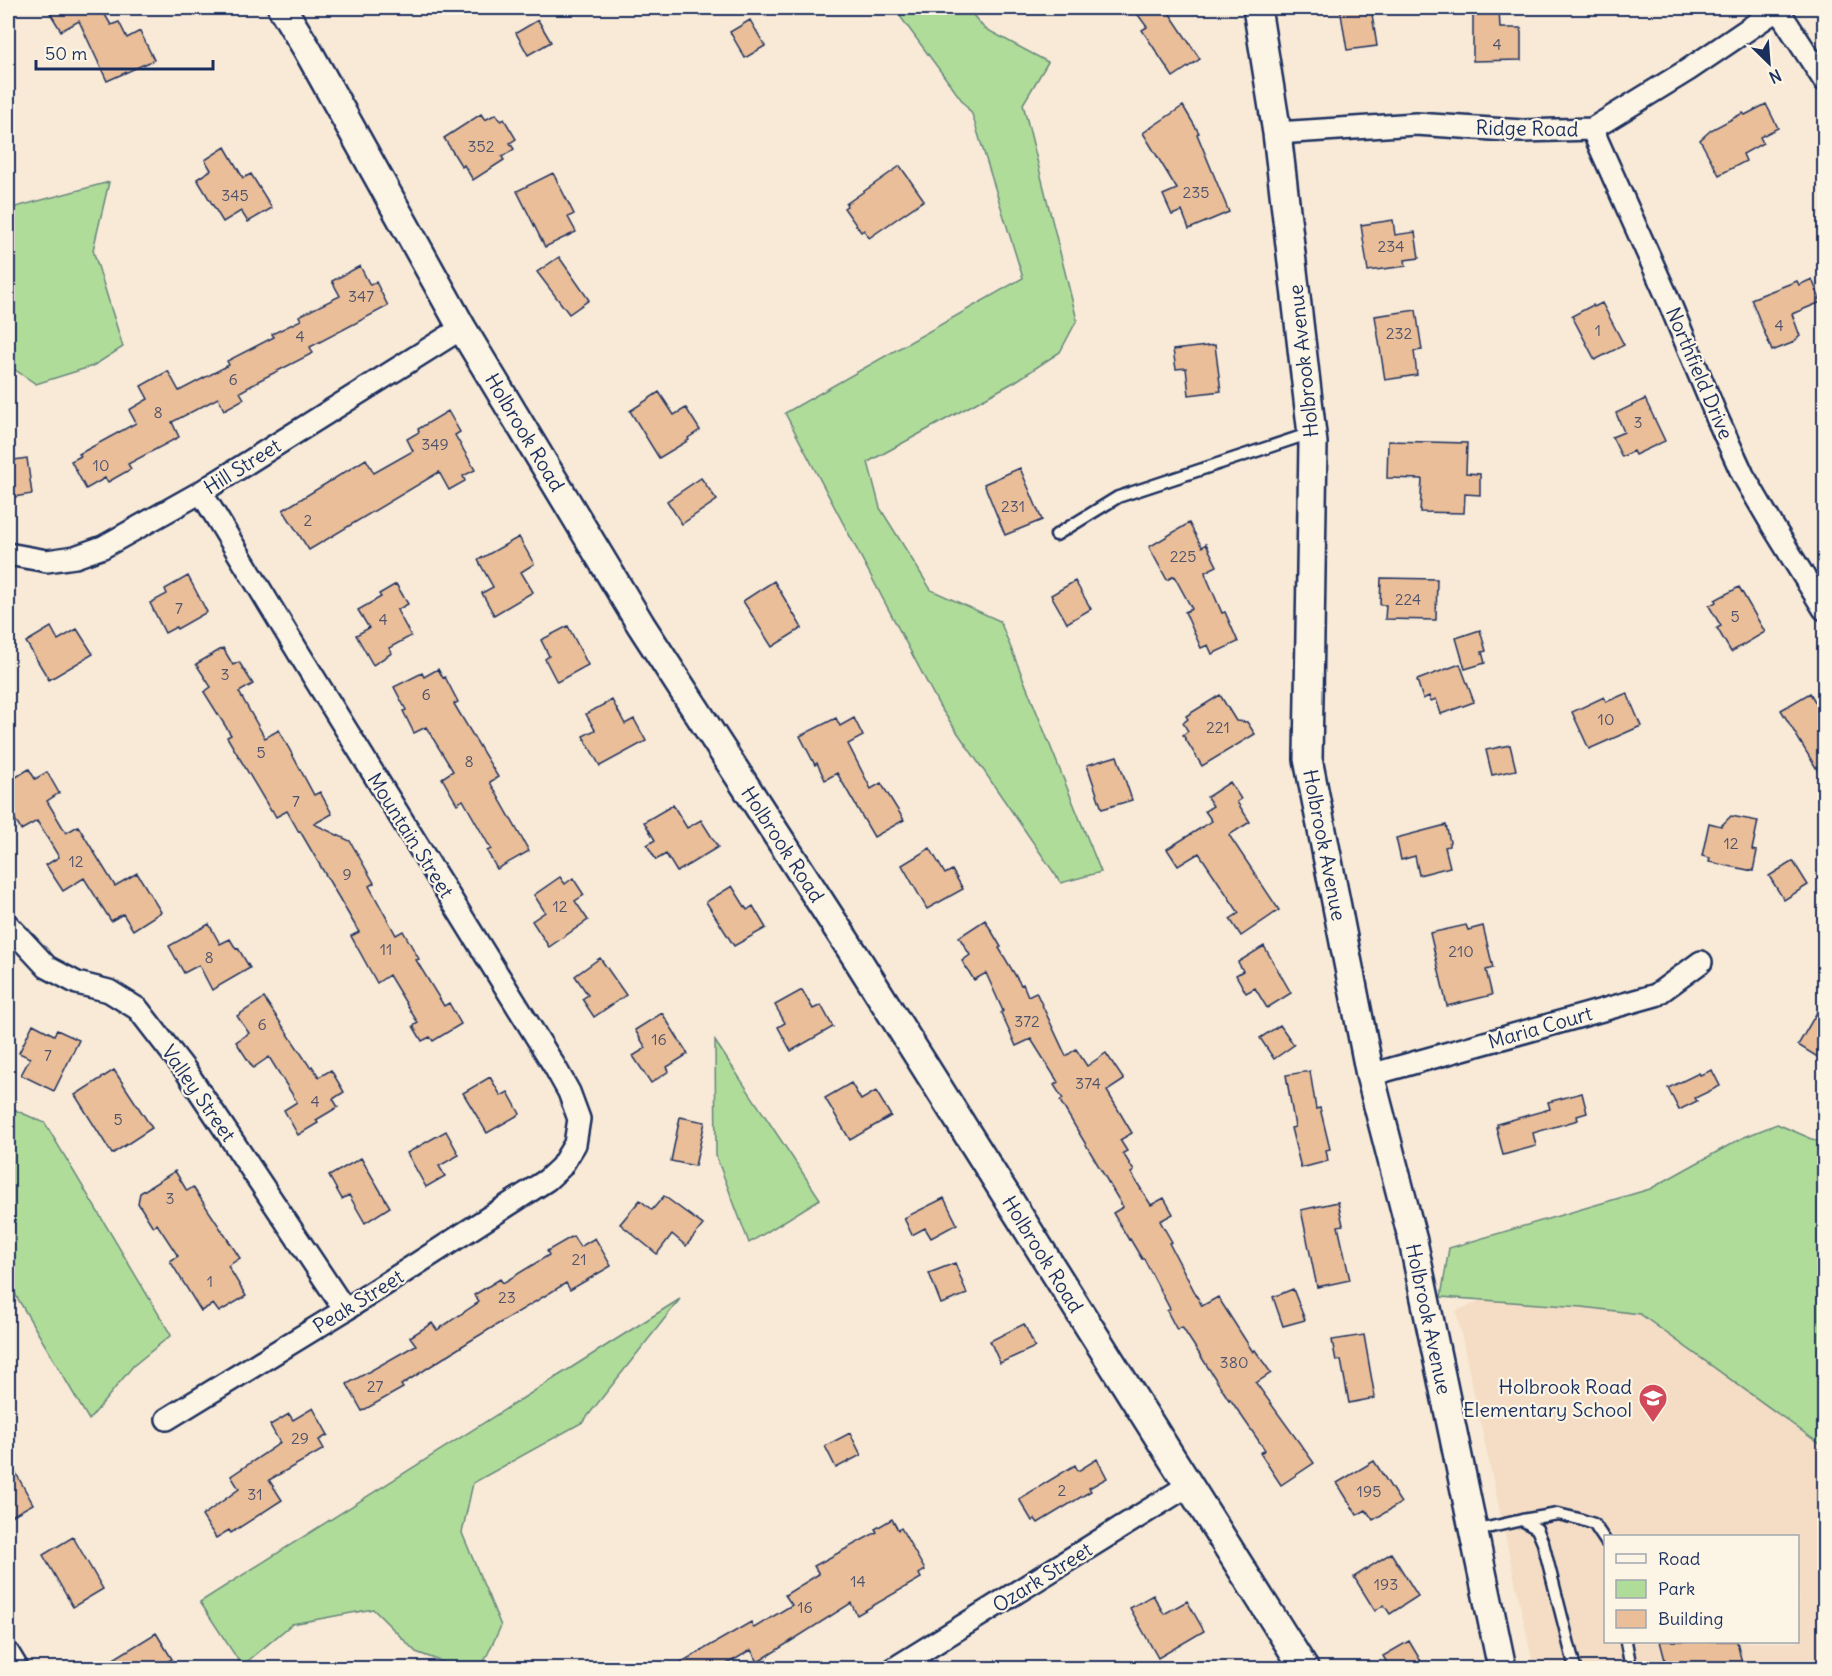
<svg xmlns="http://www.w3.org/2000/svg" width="1832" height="1676" font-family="Delius,sans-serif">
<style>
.built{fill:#f4ddc4;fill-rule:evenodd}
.green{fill:#b0dc9a;stroke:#66867c;stroke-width:1.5}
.building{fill:#e9be99;stroke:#1b2f5e;stroke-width:1.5}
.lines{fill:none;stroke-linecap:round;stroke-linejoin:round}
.service-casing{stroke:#1b2f5e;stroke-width:15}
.minor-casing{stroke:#1b2f5e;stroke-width:26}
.tertiary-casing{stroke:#1b2f5e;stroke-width:32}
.service{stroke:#fcf5e5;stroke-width:10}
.minor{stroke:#fcf5e5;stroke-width:21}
.tertiary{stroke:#fcf5e5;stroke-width:27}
.labels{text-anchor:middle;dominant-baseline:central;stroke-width:4.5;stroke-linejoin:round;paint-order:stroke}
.number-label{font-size:16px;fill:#4e536d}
.street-label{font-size:20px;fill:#1b2f5e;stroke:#fcf5e5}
.poi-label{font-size:20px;fill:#1b2f5e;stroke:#fcf5e5;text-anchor:end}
</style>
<rect width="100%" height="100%" fill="#f8ead6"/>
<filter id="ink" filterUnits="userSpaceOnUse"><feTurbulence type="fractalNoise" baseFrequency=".0167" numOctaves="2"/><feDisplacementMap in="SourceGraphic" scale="12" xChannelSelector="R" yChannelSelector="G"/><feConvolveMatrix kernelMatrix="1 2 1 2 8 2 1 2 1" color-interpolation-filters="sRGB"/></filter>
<g filter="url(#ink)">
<path class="built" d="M 1824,1155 L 1824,1668 L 1534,1668 L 1456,1311 ZM 1606,1536 L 1798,1536 L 1798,1642 L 1606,1642 Z"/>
<path class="green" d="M 894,8 L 967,8 L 984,28 L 1048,62 L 1023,104 L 1077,320 L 1060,352 L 1016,381 L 868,462 L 880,508 L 931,590 L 1000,621 L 1101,872 L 1061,883 L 940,707 L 785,413 L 1023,278 L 972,114 Z
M 109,182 L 93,250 L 123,347 L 93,366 L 36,384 L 8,365 L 8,209 Z
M 715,1041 L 820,1199 L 749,1243 L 716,1156 Z
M 8,1107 L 45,1123 L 171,1335 L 133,1366 L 89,1420 L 8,1282 Z
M 1777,1124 L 1824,1144 L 1824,1447 L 1640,1314 L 1582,1307 L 1441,1297 L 1449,1248 L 1650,1189 L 1742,1138 Z
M 680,1299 L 583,1422 L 473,1483 L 462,1533 L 501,1626 L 481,1668 L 459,1668 L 416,1652 L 373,1609 L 292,1624 L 242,1666 L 200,1602 Z"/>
<path class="building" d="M 47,8 L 103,8 L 101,8 L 111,25 L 119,22 L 127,38 L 140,31 L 154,60 L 107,81 L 79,21 L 61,31 Z
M 1133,8 L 1166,8 L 1200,59 L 1173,77 L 1142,30 L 1147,27 Z
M 1340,8 L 1371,8 L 1377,46 L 1347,50 Z
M 1499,9 L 1500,28 L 1521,28 L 1521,60 L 1473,61 L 1473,10 Z
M 538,20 L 551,42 L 528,55 L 516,33 Z
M 750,20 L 765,46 L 745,58 L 730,32 Z
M 1766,104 L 1778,128 L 1760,137 L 1763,143 L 1743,154 L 1746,161 L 1719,175 L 1700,140 L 1711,130 L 1743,113 L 1745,115 Z
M 1183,106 L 1199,133 L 1197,134 L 1229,212 L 1189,229 L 1182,211 L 1172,215 L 1163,195 L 1177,189 L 1143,133 Z
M 481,114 L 485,120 L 496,114 L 501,121 L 504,119 L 516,139 L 510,143 L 514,149 L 502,157 L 504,160 L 473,180 L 464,165 L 462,167 L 444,138 Z
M 225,147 L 243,178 L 251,174 L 272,208 L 248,222 L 241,211 L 223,222 L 197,179 L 211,170 L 205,160 Z
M 900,166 L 924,200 L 869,238 L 864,230 L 861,232 L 844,208 L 847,206 L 846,204 Z
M 553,173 L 574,214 L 568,217 L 576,232 L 545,247 L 517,191 Z
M 1393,220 L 1395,235 L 1415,232 L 1419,258 L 1405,260 L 1406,266 L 1368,271 L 1361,225 Z
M 559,257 L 589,300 L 569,314 L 537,272 Z
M 360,266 L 370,285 L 376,282 L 388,306 L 310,347 L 313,353 L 258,381 L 258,382 L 240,392 L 244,399 L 224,410 L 218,398 L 172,422 L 179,437 L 128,464 L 131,469 L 108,482 L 105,478 L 86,489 L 71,461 L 81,456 L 79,454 L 136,423 L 129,410 L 148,399 L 141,386 L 168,371 L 179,391 L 229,365 L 227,361 L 274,337 L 272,334 L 301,320 L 299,316 L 340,296 L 332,281 Z
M 1812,279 L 1821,302 L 1792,314 L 1800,336 L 1792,343 L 1772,351 L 1751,299 L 1797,281 L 1799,285 Z
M 1602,303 L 1624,345 L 1595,360 L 1572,316 L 1593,305 L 1594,307 Z
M 1416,310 L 1422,350 L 1414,351 L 1417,375 L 1385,380 L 1375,316 Z
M 1215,345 L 1221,391 L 1189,395 L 1186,368 L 1176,369 L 1173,350 Z
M 659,392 L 674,415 L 686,408 L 700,430 L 688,438 L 689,440 L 659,458 L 630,411 Z
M 1645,399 L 1665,441 L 1635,455 L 1633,451 L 1622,457 L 1612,437 L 1624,432 L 1616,413 Z
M 448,411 L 460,432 L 455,435 L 475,470 L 463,476 L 465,481 L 449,490 L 439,472 L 309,550 L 283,510 L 366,459 L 374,473 L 413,451 L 407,439 L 419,432 L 418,429 Z
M 1388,441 L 1467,443 L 1466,473 L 1480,474 L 1480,495 L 1465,494 L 1464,513 L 1420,512 L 1422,479 L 1387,478 Z
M 27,458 L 32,494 L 8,498 L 8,461 Z
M 1020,468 L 1042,520 L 1005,535 L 984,484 Z
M 701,478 L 717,500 L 682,524 L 667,501 Z
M 1189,523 L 1202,547 L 1206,544 L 1217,566 L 1205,572 L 1206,576 L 1222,613 L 1225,612 L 1238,642 L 1212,654 L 1208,645 L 1201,648 L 1185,612 L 1192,609 L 1174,576 L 1167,580 L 1149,547 Z
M 519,537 L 534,564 L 521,572 L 533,592 L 494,615 L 482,593 L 493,587 L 478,560 Z
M 188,576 L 207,612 L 177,629 L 176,627 L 165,633 L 150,603 L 167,594 L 165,589 Z
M 1381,578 L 1437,579 L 1436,620 L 1385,619 L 1386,605 L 1380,605 Z
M 774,581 L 802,628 L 772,647 L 743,601 Z
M 1075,581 L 1091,609 L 1067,623 L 1051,595 Z
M 396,584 L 408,604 L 397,610 L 411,636 L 389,648 L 392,653 L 373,665 L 356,635 L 369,628 L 358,610 L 381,597 L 379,594 Z
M 1739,587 L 1765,632 L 1731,652 L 1717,628 L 1721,626 L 1709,606 L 1716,602 L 1715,600 Z
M 568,626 L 588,665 L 557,682 L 545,659 L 549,656 L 541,640 Z
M 51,627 L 58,640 L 77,629 L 93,654 L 49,680 L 26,642 Z
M 1480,630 L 1486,651 L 1482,652 L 1485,663 L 1465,669 L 1456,638 Z
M 223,648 L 233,665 L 239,662 L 253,684 L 239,692 L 265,738 L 279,730 L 314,795 L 320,792 L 332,814 L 314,824 L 350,841 L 374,883 L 369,886 L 396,935 L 403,931 L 419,959 L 416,960 L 444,1006 L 449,1003 L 461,1024 L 433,1041 L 430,1037 L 422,1041 L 413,1026 L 418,1023 L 389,975 L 377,983 L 351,936 L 359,932 L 300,831 L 299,832 L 287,811 L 276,817 L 272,810 L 271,811 L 227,737 L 231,735 L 204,692 L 211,687 L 196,664 Z
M 1460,664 L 1474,702 L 1441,714 L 1436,699 L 1431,701 L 1429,696 L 1423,699 L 1417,680 Z
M 438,669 L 443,678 L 445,677 L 458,702 L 454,704 L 498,777 L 490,782 L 529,851 L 497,869 L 487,851 L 491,849 L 463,800 L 457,804 L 442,778 L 453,771 L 426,727 L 414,733 L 403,711 L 406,710 L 394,687 L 422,673 L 424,677 Z
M 1627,693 L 1641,726 L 1589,749 L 1572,712 L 1604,697 L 1606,702 Z
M 1810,693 L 1824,717 L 1824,781 L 1781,710 Z
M 1220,695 L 1236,721 L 1247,722 L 1255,734 L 1202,766 L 1183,735 L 1188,731 L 1183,723 L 1188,719 L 1186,716 Z
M 612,700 L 625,724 L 634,719 L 646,741 L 600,766 L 583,736 L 595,730 L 586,714 Z
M 836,718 L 840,726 L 854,718 L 863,736 L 848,744 L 871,789 L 881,783 L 904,820 L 874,837 L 837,773 L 825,780 L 817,763 L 815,765 L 800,736 Z
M 1510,745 L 1516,770 L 1492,775 L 1486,750 Z
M 1117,756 L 1132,800 L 1102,809 L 1087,765 Z
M 29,769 L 35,779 L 47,772 L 59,793 L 47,801 L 66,833 L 78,826 L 115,886 L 137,873 L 161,912 L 133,930 L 123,914 L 111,921 L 84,878 L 63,891 L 46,865 L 59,857 L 37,821 L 21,830 L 8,808 L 8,782 Z
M 1230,782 L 1241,799 L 1237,802 L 1250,822 L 1229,835 L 1279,910 L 1241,936 L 1230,919 L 1239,913 L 1199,853 L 1178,866 L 1167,849 L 1212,821 L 1205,811 L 1213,806 L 1207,797 Z
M 673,805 L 687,828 L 701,820 L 718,847 L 677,872 L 666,854 L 656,860 L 647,845 L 655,840 L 644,822 Z
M 1731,816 L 1758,821 L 1752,850 L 1757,851 L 1753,871 L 1709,862 L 1710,858 L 1702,856 L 1709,823 L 1721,826 Z
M 1446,825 L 1450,842 L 1449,843 L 1449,846 L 1445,847 L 1450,867 L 1419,875 L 1415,856 L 1401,860 L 1396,838 Z
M 930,848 L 945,874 L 952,870 L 963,889 L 927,909 L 902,865 Z
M 1793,861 L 1808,885 L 1784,900 L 1769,876 Z
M 560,877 L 565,884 L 573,878 L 584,895 L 575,901 L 588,920 L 549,947 L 532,921 L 545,912 L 534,895 Z
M 732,886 L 747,910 L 753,906 L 766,928 L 734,946 L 706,902 Z
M 985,920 L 1001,947 L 999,948 L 1021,985 L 1023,984 L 1028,996 L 1036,992 L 1066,1056 L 1076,1049 L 1087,1066 L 1106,1053 L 1124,1080 L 1107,1091 L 1132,1133 L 1120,1140 L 1127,1151 L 1123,1153 L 1134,1171 L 1131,1173 L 1151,1205 L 1164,1198 L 1173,1214 L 1160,1221 L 1172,1242 L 1169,1243 L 1202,1306 L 1218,1297 L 1253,1352 L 1255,1350 L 1271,1373 L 1256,1383 L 1314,1463 L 1281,1485 L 1260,1453 L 1265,1450 L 1230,1399 L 1229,1400 L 1182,1327 L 1177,1330 L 1167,1311 L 1170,1309 L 1144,1259 L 1142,1259 L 1130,1239 L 1129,1240 L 1113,1213 L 1123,1207 L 1060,1101 L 1063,1099 L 1054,1085 L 1058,1082 L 1031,1039 L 1016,1046 L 1001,1013 L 1003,1011 L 986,973 L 974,980 L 962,961 L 970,955 L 959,937 Z
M 209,924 L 220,944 L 230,939 L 236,949 L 238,948 L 250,968 L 212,990 L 199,965 L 184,973 L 169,946 Z
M 1466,925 L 1468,930 L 1483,926 L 1493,968 L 1486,970 L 1492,995 L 1447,1006 L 1430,933 Z
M 1264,946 L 1291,993 L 1267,1008 L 1255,988 L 1246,993 L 1236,975 L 1243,971 L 1238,962 Z
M 600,958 L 626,995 L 594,1017 L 582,999 L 588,995 L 575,976 Z
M 802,990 L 813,1009 L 821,1005 L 833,1027 L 791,1051 L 778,1027 L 785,1023 L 775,1005 Z
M 264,998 L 310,1067 L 312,1066 L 319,1077 L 331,1070 L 344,1092 L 333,1099 L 338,1107 L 316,1120 L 318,1123 L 298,1135 L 284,1110 L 297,1102 L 269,1057 L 253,1068 L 236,1042 L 249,1033 L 237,1016 Z
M 1824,1000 L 1824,1061 L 1798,1045 Z
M 662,1013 L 688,1054 L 667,1067 L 669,1071 L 651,1083 L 633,1056 L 646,1048 L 635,1030 Z
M 33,1024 L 54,1035 L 57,1030 L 79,1040 L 54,1091 L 21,1075 L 30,1058 L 19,1053 Z
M 1280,1025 L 1294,1045 L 1274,1059 L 1260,1038 Z
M 114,1070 L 152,1128 L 112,1154 L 75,1095 Z
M 1712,1070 L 1720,1086 L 1695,1098 L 1697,1101 L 1679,1110 L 1668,1088 L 1699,1073 L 1700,1075 Z
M 1310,1071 L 1316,1109 L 1320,1108 L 1330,1149 L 1326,1150 L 1328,1161 L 1301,1168 L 1291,1128 L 1295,1127 L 1286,1075 Z
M 490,1077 L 501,1096 L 508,1092 L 520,1114 L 487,1133 L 463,1093 Z
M 851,1083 L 861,1100 L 876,1091 L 891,1116 L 850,1140 L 825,1098 Z
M 1582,1093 L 1587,1113 L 1577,1116 L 1578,1120 L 1533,1133 L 1536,1146 L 1503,1155 L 1496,1127 L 1498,1127 L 1497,1124 L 1550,1109 L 1548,1102 Z
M 680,1117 L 705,1122 L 695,1166 L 671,1161 Z
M 446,1131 L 459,1155 L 439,1166 L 445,1176 L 426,1187 L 407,1153 Z
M 361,1158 L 390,1207 L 365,1223 L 349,1195 L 342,1199 L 329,1176 Z
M 175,1171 L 187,1191 L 193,1187 L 240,1258 L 228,1266 L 246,1296 L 219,1312 L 213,1304 L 201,1311 L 170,1261 L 178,1256 L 157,1224 L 153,1227 L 138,1203 L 140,1193 Z
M 664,1196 L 703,1225 L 686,1246 L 672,1234 L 657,1254 L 620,1224 L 640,1200 L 652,1210 Z
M 944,1198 L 957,1224 L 931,1238 L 925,1228 L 912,1235 L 904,1218 Z
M 1338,1202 L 1343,1225 L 1338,1226 L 1350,1280 L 1317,1287 L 1301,1210 Z
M 573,1236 L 580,1247 L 595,1238 L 611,1266 L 570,1290 L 566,1283 L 470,1341 L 401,1385 L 403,1388 L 362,1411 L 347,1384 L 416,1345 L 410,1337 L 432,1323 L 437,1330 L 479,1302 L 474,1295 L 500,1279 L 503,1283 L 549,1255 L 547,1251 Z
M 955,1263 L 967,1294 L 941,1304 L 929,1273 Z
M 1293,1289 L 1305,1320 L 1283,1326 L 1273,1297 Z
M 1024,1324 L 1035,1347 L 1000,1363 L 990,1341 Z
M 1364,1335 L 1375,1398 L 1349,1403 L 1341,1360 L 1336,1361 L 1332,1340 Z
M 313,1408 L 328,1435 L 319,1440 L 324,1449 L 269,1480 L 282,1500 L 231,1533 L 229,1530 L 216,1538 L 202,1516 L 239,1489 L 231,1476 L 280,1443 L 270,1425 L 289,1414 L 293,1420 Z
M 850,1433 L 861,1455 L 836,1468 L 825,1446 Z
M 8,1459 L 33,1504 L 8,1518 Z
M 1097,1459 L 1107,1478 L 1089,1488 L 1091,1491 L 1038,1523 L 1035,1519 L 1032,1521 L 1019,1499 L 1075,1465 L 1078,1471 Z
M 1374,1461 L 1401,1503 L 1373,1520 L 1366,1510 L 1357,1515 L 1337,1483 Z
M 892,1519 L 898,1530 L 901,1528 L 925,1570 L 919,1574 L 921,1578 L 857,1615 L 851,1603 L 758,1662 L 751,1650 L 720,1668 L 671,1668 L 751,1622 L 754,1628 L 792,1605 L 785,1595 L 819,1574 L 814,1566 L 877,1532 L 875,1529 Z
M 73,1537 L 103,1589 L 73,1607 L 43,1555 Z
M 1391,1553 L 1418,1596 L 1390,1614 L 1384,1605 L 1375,1611 L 1354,1577 Z
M 1153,1595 L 1164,1614 L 1187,1601 L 1204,1631 L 1158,1658 L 1130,1608 Z
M 156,1633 L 172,1659 L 156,1668 L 99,1668 Z
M 1409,1641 L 1425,1668 L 1390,1668 L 1383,1656 Z
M 1660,1641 L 1737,1641 L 1743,1668 L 1667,1668 Z"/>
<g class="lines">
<g class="service-casing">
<path id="service" d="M 1056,535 L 1118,497 L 1311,433
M 1522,1520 L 1558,1514 L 1579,1519 L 1594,1524 L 1606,1542
M 1474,1531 L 1522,1520 L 1537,1529 L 1543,1543 L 1575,1668
M 1626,1642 L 1631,1668"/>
</g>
<g class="minor-casing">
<path id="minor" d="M 1777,8 L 1824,80
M 1592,129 L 1665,292 L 1718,420 L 1743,475 L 1774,528 L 1824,609
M 1277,133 L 1416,124 L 1522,131 L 1592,129 L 1688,70 L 1778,9
M 8,554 L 47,561 L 75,557 L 103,547 L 201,492 L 462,328
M 8,925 L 47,967 L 77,983 L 109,991 L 138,1009 L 186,1071 L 345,1310
M 1370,1075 L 1656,995 L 1701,962
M 167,1419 L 345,1310 L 547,1180 L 561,1167 L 575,1144 L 579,1119 L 569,1092 L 555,1067 L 300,655 L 201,492
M 8,1653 L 17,1668
M 895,1668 L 1189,1485"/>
</g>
<g class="tertiary-casing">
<path id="tertiary" d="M 282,8 L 307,49 L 462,328 L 641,625 L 856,957 L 1304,1668
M 1257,8 L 1277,133 L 1313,443 L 1308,759 L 1370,1075 L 1413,1241 L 1502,1668"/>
</g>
<use href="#service" class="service"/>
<use href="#minor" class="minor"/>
<use href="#tertiary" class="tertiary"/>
</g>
</g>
<defs>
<g id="school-pin" transform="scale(1.5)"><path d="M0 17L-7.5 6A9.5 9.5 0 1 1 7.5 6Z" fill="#d1495b" stroke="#fcf5e5"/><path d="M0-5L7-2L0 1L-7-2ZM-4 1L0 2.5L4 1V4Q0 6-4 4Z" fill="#fff"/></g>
</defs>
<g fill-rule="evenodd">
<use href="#school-pin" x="1653" y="1398"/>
</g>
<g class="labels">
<g class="number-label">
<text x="1497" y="44">4</text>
<text x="481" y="146">352</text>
<text x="1196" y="192">235</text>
<text x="235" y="195">345</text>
<text x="1391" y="246">234</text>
<text x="361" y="296">347</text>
<text x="1779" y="325">4</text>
<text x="1598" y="330">1</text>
<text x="1399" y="333">232</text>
<text x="300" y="336">4</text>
<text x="233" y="379">6</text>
<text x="158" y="412">8</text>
<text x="1638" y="422">3</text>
<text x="435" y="444">349</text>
<text x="101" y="465">10</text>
<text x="1013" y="506">231</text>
<text x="308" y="520">2</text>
<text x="1183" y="556">225</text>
<text x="1408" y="599">224</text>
<text x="179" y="608">7</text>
<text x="1735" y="616">5</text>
<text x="383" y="619">4</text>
<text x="225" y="674">3</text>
<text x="426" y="694">6</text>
<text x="1606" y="719">10</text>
<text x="1218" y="727">221</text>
<text x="261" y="752">5</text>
<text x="469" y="761">8</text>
<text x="296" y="801">7</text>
<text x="1731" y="843">12</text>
<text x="76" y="861">12</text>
<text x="347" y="874">9</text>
<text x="560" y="906">12</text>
<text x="386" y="949">11</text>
<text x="1461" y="951">210</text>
<text x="209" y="957">8</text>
<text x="1027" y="1021">372</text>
<text x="262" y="1024">6</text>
<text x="659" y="1039">16</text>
<text x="48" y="1055">7</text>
<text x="1088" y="1083">374</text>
<text x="315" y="1101">4</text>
<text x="118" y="1119">5</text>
<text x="170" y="1198">3</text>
<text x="579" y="1259">21</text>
<text x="210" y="1281">1</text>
<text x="507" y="1297">23</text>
<text x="1234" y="1362">380</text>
<text x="375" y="1386">27</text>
<text x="300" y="1438">29</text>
<text x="1062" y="1490">2</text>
<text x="1369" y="1491">195</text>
<text x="255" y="1494">31</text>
<text x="858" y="1581">14</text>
<text x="1386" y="1584">193</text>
<text x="805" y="1607">16</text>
</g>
<g class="street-label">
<text transform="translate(1527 128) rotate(1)">Ridge Road</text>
<text transform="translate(1303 361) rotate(-96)">Holbrook Avenue</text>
<text transform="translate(1700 373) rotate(67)">Northfield Drive</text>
<text transform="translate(525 432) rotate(59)">Holbrook Road</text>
<text transform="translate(242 466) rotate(-32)">Hill Street</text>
<text transform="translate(411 835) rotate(58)">Mountain Street</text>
<text transform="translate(783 844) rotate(57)">Holbrook Road</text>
<text transform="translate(1325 845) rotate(79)">Holbrook Avenue</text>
<text transform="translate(1540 1027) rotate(-16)">Maria Court</text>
<text transform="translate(199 1093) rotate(55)">Valley Street</text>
<text transform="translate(1043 1254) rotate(58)">Holbrook Road</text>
<text transform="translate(358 1301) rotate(-32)">Peak Street</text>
<text transform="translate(1429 1319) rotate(78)">Holbrook Avenue</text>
<text transform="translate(1042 1577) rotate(-32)">Ozark Street</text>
</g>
<g class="poi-label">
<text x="1632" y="1386">Holbrook Road<tspan x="1632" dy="23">Elementary School</tspan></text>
</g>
</g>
<rect width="1832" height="1676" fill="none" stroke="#fcf5e5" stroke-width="30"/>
<rect x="15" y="15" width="1802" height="1646" fill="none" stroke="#1b2f5e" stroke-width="2" filter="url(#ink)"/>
<rect x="1604" y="1535" width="195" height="108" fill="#fcf5e5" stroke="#a2a6af" stroke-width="1.5"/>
<rect x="1616" y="1554" width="30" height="9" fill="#fcf5e5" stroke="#a2a6af" stroke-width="1.5"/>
<text x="1658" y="1565" font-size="18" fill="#1b2f5e">Road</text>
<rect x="1616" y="1580" width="30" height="18" fill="#b0dc9a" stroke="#a2a6af" stroke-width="1.5"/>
<text x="1658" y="1595" font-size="18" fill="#1b2f5e">Park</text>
<rect x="1616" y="1610" width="30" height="18" fill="#e9be99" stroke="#a2a6af" stroke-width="1.5"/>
<text x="1658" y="1625" font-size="18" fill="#1b2f5e">Building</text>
<g transform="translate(1769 63) rotate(155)" stroke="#fcf5e5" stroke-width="4.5" paint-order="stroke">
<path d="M0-4.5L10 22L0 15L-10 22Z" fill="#1b2f5e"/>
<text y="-9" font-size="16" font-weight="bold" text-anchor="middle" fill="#1b2f5e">N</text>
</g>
<path d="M36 60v9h177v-9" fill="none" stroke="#1b2f5e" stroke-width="3"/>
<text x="45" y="60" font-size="18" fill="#1b2f5e" stroke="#fcf5e5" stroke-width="4.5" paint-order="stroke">50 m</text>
</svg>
